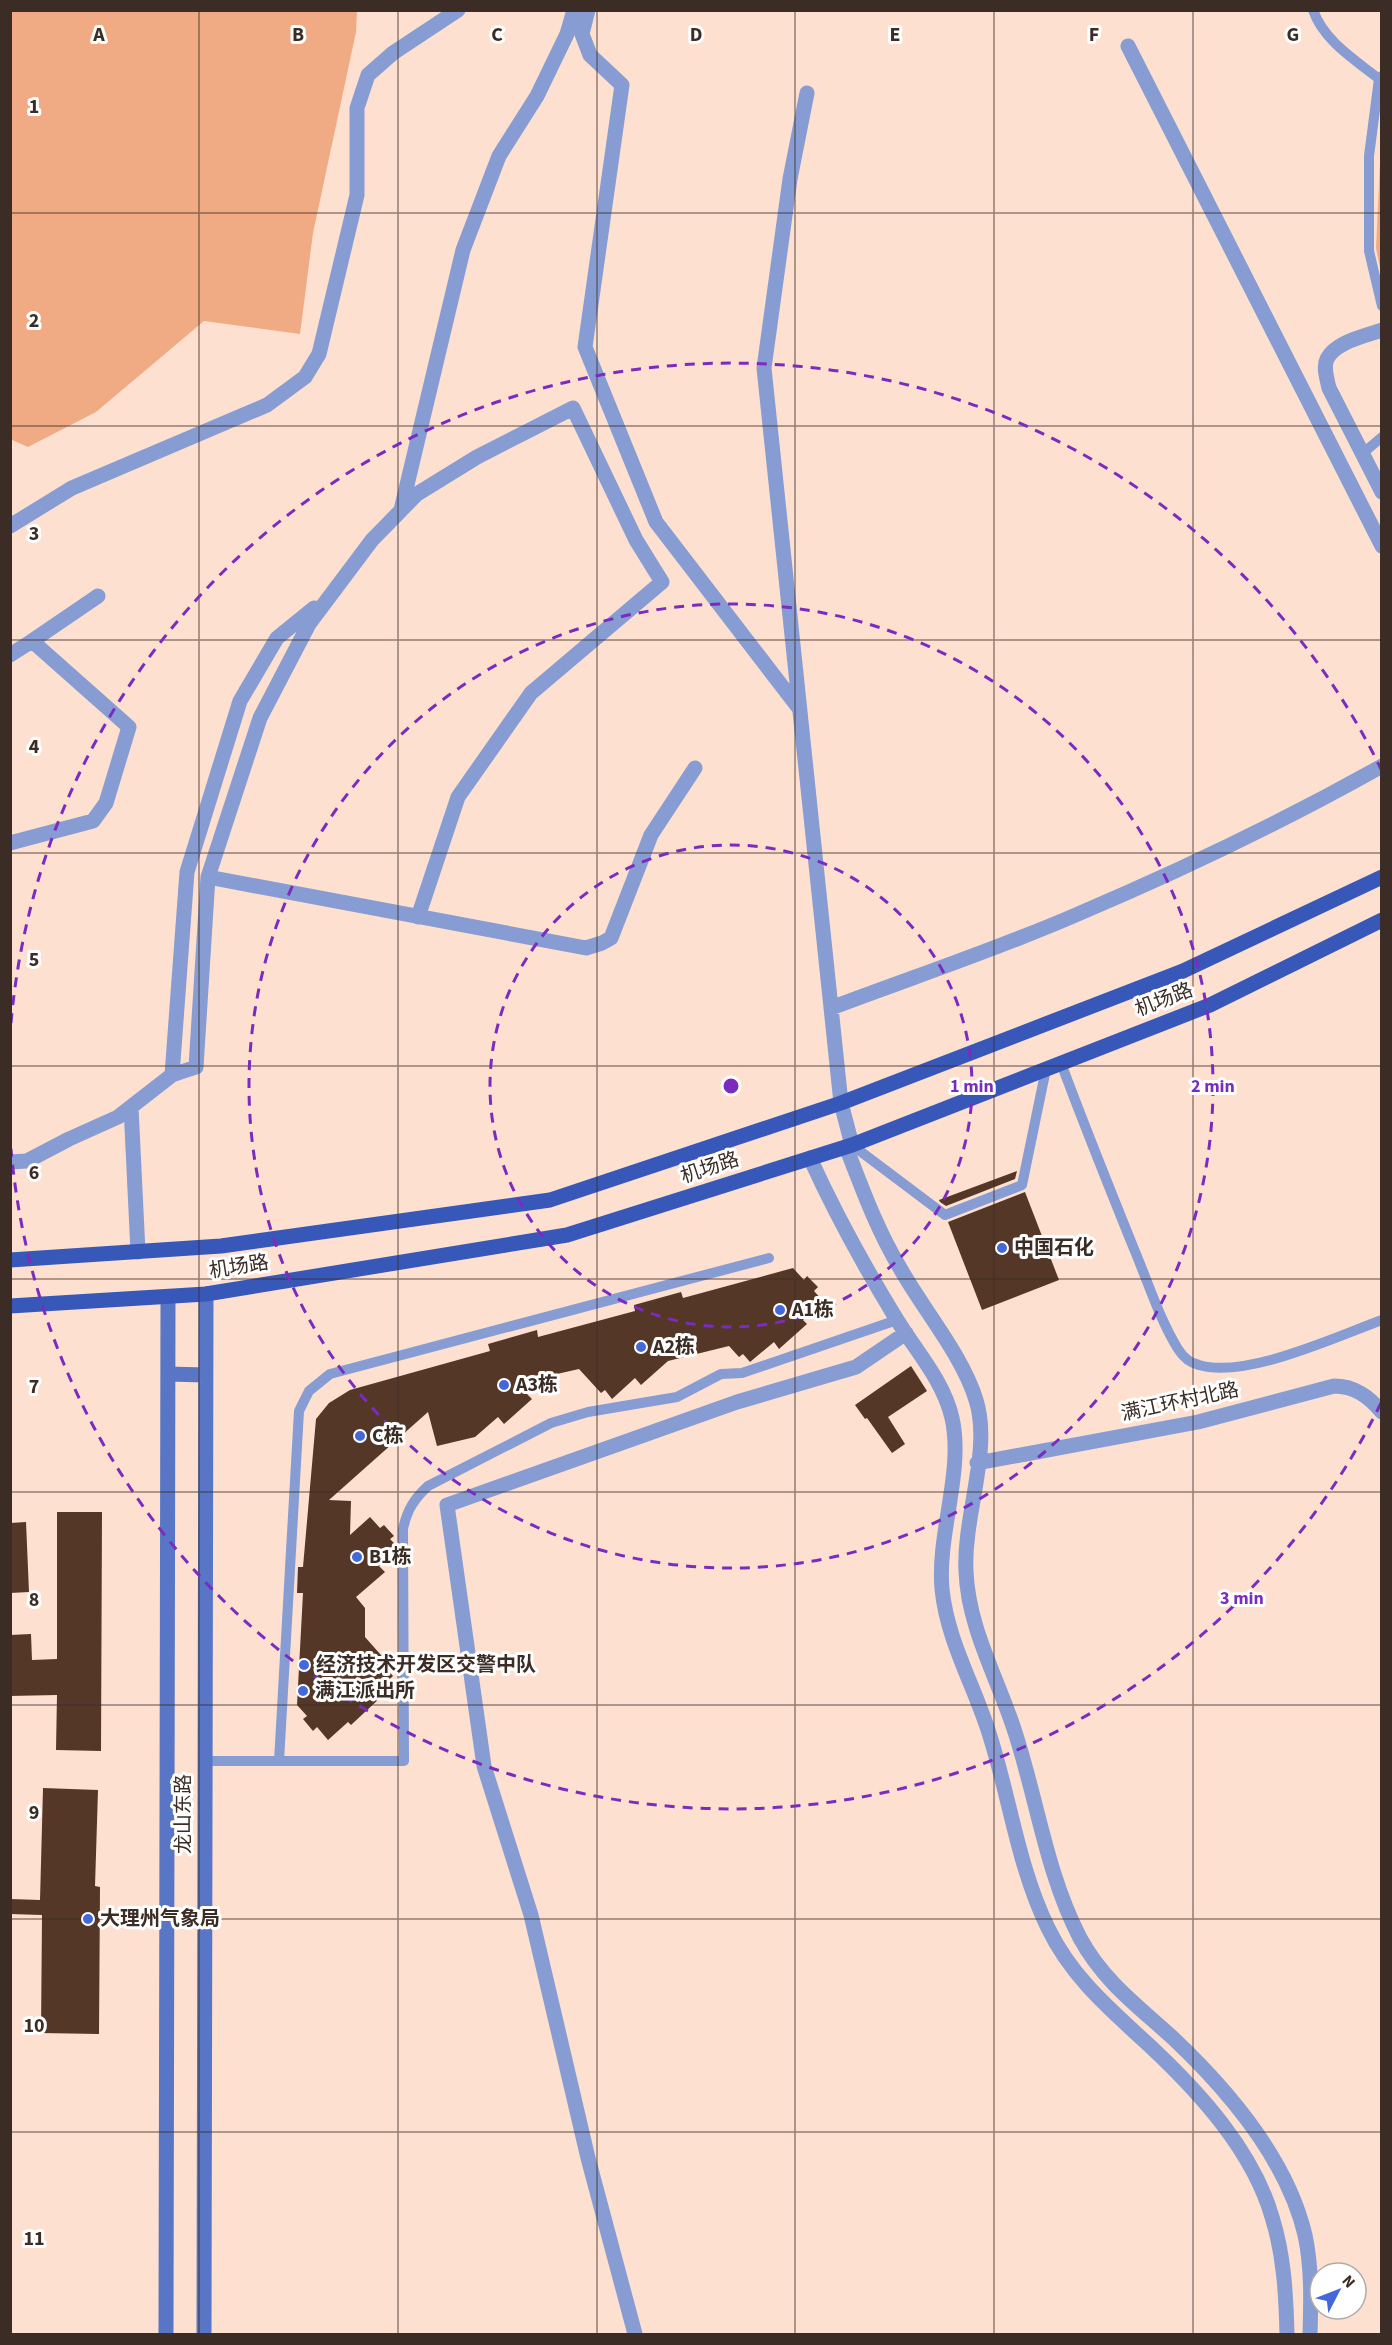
<svg xmlns="http://www.w3.org/2000/svg" width="1392" height="2345" font-family="'Source Sans 3','Noto Sans SC',sans-serif">
<style>
.green{fill:#f1ab84}
.building{fill:#543727}
.lines{fill:none;stroke-linecap:round;stroke-linejoin:round}
.service{stroke:#869cd2;stroke-width:10}
.minor{stroke:#869cd2;stroke-width:15}
.secondary{stroke:#5876c5;stroke-width:15}
.primary{stroke:#3858b9;stroke-width:15}
.grid{fill:none;stroke:#3b2d26;stroke-width:1.5;stroke-opacity:0.55}
.ring{fill:none;stroke:#7b2cbf;stroke-width:3;stroke-dasharray:10 8}
.poi-dot{fill:#4368da;stroke:#fff;stroke-width:2}
.labels{text-anchor:middle;dominant-baseline:central;stroke-width:6;stroke-linejoin:round;paint-order:stroke}
.street-label{font-size:20px;fill:#3b2d26;stroke:#fff}
.poi-label{font-size:20px;font-weight:bold;fill:#3b2d26;stroke:#fff;text-anchor:start}
.grid-label{font-size:20px;text-anchor:middle;font-weight:bold;fill:#3b2d26;stroke:#fff;stroke-width:6;stroke-linejoin:round;paint-order:stroke}
.centre{fill:#7b2cbf;stroke:#fff;stroke-width:3}
.ring-label{font-size:18px;text-anchor:middle;font-weight:bold;fill:#7b2cbf;stroke:#fff;stroke-width:6;stroke-linejoin:round;paint-order:stroke}
</style>
<rect width="100%" height="100%" fill="#fde0d0"/>
<path class="green" d="M 10,11 L 357,11 L 356,32 L 313,233 L 300,334 L 204,321 L 96,412 L 28,447 L 10,439 Z
M 1381,141 L 1381,273 L 1376,248 Z"/>
<path class="building" d="M 1017,1171 L 1015,1179 L 946,1206 L 940,1202 L 939,1200 Z
M 1025,1192 L 1059,1280 L 982,1310 L 948,1222 Z
M 793,1268 L 804,1280 L 807,1276 L 818,1287 L 814,1291 L 823,1301 L 803,1320 L 807,1324 L 779,1349 L 774,1342 L 750,1362 L 743,1354 L 739,1357 L 729,1346 L 668,1361 L 641,1385 L 635,1378 L 612,1399 L 605,1390 L 601,1393 L 579,1369 L 548,1376 L 527,1394 L 532,1399 L 504,1424 L 498,1417 L 475,1437 L 437,1446 L 428,1412 L 329,1500 L 351,1501 L 350,1535 L 370,1517 L 380,1528 L 384,1525 L 394,1536 L 390,1539 L 396,1545 L 396,1552 L 379,1566 L 385,1572 L 356,1597 L 365,1608 L 365,1637 L 388,1663 L 385,1667 L 393,1676 L 374,1694 L 379,1699 L 351,1725 L 348,1722 L 328,1740 L 317,1727 L 313,1731 L 303,1719 L 307,1716 L 297,1705 L 303,1593 L 297,1593 L 298,1567 L 303,1567 L 316,1419 L 329,1403 L 350,1390 L 490,1351 L 488,1344 L 537,1330 L 538,1337 L 635,1311 L 634,1305 L 681,1292 L 683,1298 Z
M 911,1366 L 927,1391 L 888,1417 L 905,1444 L 892,1453 L 867,1418 L 865,1419 L 855,1405 Z
M 57,1512 L 102,1512 L 101,1751 L 56,1750 L 57,1695 L 10,1696 L 10,1635 L 31,1634 L 32,1660 L 57,1659 Z
M 26,1522 L 29,1592 L 10,1593 L 10,1523 Z
M 43,1788 L 98,1790 L 95,1886 L 100,1887 L 99,2034 L 41,2033 L 42,1915 L 10,1914 L 10,1899 L 40,1900 Z"/>
<g class="lines">
<path class="service" d="M 1313,10 C 1324,41 1354,59 1379,79
M 1382,76 L 1379,79 L 1369,156 L 1369,251 L 1382,306
M 1362,454 L 1382,437
M 1061,1063 C 1084,1125 1109,1187 1134,1249 C 1148,1282 1159,1318 1178,1349 C 1183,1357 1190,1363 1199,1365 C 1246,1379 1335,1337 1382,1320
M 852,1145 L 945,1215 L 1022,1185 L 1046,1069
M 205,1761 L 404,1761 L 403,1529 C 407,1510 414,1499 428,1486 L 551,1423 L 588,1412 L 677,1397 L 721,1374 L 742,1373 L 897,1320
M 279,1761 L 299,1411 L 309,1391 L 330,1374 L 769,1258"/>
<path class="minor" d="M 588,10 L 582,34 L 590,55 L 622,85 L 585,347 L 656,522 L 798,707
M 1128,46 L 1382,546
M 807,93 L 790,179 L 764,368 L 841,1103 L 852,1145
M 1382,330 C 1365,336 1335,342 1327,359 C 1323,367 1327,379 1329,388 L 1382,492
M 401,510 L 463,250 L 499,156 L 537,96 L 567,34 L 574,10
M 10,526 L 72,488 L 267,405 L 305,377 L 319,354 L 357,195 L 357,108 L 368,75 L 393,53 L 458,10
M 10,655 L 32,641
M 10,843 L 93,821 L 106,803 L 129,727 L 32,641 L 98,596
M 208,877 L 260,718 L 309,624 L 372,540 L 417,494 L 477,457 L 573,408 L 636,540 L 662,582 L 531,693 L 458,797 L 418,917
M 831,1008 C 913,977 998,949 1078,914 C 1182,870 1284,821 1382,766
M 172,1075 L 187,872 L 240,701 L 277,638 L 314,608
M 131,1107 L 138,1252
M 846,1147 C 862,1188 877,1230 900,1268 C 923,1309 963,1356 976,1400 C 992,1450 963,1517 966,1571 C 968,1627 997,1677 1014,1729 C 1037,1798 1046,1873 1080,1938 C 1104,1982 1138,2006 1174,2039 C 1230,2092 1287,2159 1305,2235 C 1312,2268 1311,2301 1310,2334
M 810,1158 C 835,1213 863,1264 894,1315 C 914,1349 943,1379 952,1418 C 964,1471 937,1534 942,1589 C 947,1640 974,1685 989,1733 C 1010,1798 1018,1867 1048,1928 C 1072,1978 1111,2010 1151,2047 C 1200,2093 1253,2151 1272,2217 C 1284,2255 1286,2295 1287,2334
M 10,1162 L 27,1161 L 69,1139 L 118,1117 L 172,1075 L 196,1067 L 208,877 L 586,948 L 602,943 L 611,938 L 651,835 L 695,768
M 977,1463 L 1198,1422 L 1334,1386 C 1355,1386 1369,1397 1382,1412
M 635,2334 L 588,2158 L 531,1915 L 484,1766 L 447,1505 L 737,1402 L 856,1367 L 906,1333"/>
<path class="secondary" d="M 168,1374 L 205,1375
M 166,2334 L 168,1298
M 204,2334 L 206,1294"/>
<path class="primary" d="M 10,1260 L 221,1246 L 550,1200 L 841,1103 L 1183,971 L 1382,877
M 10,1306 L 206,1294 L 567,1235 L 852,1145 L 1210,1005 L 1382,920"/>
</g>
<path class="grid" d="M 199,10 L 199,2334M 398,10 L 398,2334M 597,10 L 597,2334M 795,10 L 795,2334M 994,10 L 994,2334M 1193,10 L 1193,2334M 10,213 L 1382,213M 10,426 L 1382,426M 10,640 L 1382,640M 10,853 L 1382,853M 10,1066 L 1382,1066M 10,1279 L 1382,1279M 10,1492 L 1382,1492M 10,1705 L 1382,1705M 10,1919 L 1382,1919M 10,2132 L 1382,2132"/>
<g class="ring">
<circle cx="731" cy="1086" r="241"/>
<circle cx="731" cy="1086" r="482"/>
<path d="M1381 1403A723 723 0 0 1 11 1149M11 1023A723 723 0 0 1 1381 769"/>
</g>
<g class="poi-dot">
<circle cx="1002" cy="1248" r="6"/>
<circle cx="780" cy="1310" r="6"/>
<circle cx="641" cy="1347" r="6"/>
<circle cx="504" cy="1385" r="6"/>
<circle cx="360" cy="1436" r="6"/>
<circle cx="357" cy="1557" r="6"/>
<circle cx="304" cy="1665" r="6"/>
<circle cx="303" cy="1691" r="6"/>
<circle cx="88" cy="1919" r="6"/>
</g>
<g class="labels">
<g class="street-label">
<text transform="translate(1164 1000) rotate(-21)">机场路</text>
<text transform="translate(710 1168) rotate(-18)">机场路</text>
<text transform="translate(239 1267) rotate(-9)">机场路</text>
<text transform="translate(1180 1402) rotate(-12)">满江环村北路</text>
<text transform="translate(184 1814) rotate(-90)">龙山东路</text>
</g>
<g class="poi-label">
<text x="1014" y="1248">中国石化</text>
<text x="792" y="1310">A1栋</text>
<text x="653" y="1347">A2栋</text>
<text x="516" y="1385">A3栋</text>
<text x="372" y="1436">C栋</text>
<text x="369" y="1557">B1栋</text>
<text x="316" y="1665">经济技术开发区交警中队</text>
<text x="315" y="1691">满江派出所</text>
<text x="100" y="1919">大理州气象局</text>
</g>
</g>
<g class="grid-label">
<text x="99" y="41">A</text>
<text x="298" y="41">B</text>
<text x="497" y="41">C</text>
<text x="696" y="41">D</text>
<text x="895" y="41">E</text>
<text x="1094" y="41">F</text>
<text x="1293" y="41">G</text>
<text x="34" y="113">1</text>
<text x="34" y="327">2</text>
<text x="34" y="540">3</text>
<text x="34" y="753">4</text>
<text x="34" y="966">5</text>
<text x="34" y="1179">6</text>
<text x="34" y="1393">7</text>
<text x="34" y="1606">8</text>
<text x="34" y="1819">9</text>
<text x="34" y="2032">10</text>
<text x="34" y="2245">11</text>
</g>
<circle cx="731" cy="1086" r="9" class="centre"/>
<g class="ring-label">
<text x="972" y="1092">1 min</text>
<text x="1213" y="1092">2 min</text>
<text x="1242" y="1604">3 min</text>
</g>
<rect width="1392" height="2345" fill="none" stroke="#3b2d26" stroke-width="24"/>
<g transform="translate(1338 2291) rotate(48)"><circle r="28" fill="#ffffff" stroke="#b1aba8" stroke-width="1.5"/>
<path d="M0-4.5L10 22L0 15L-10 22Z" fill="#4368da"/>
<text y="-9" font-size="16" font-weight="bold" text-anchor="middle" fill="#3b2d26">N</text>
</g>
</svg>
